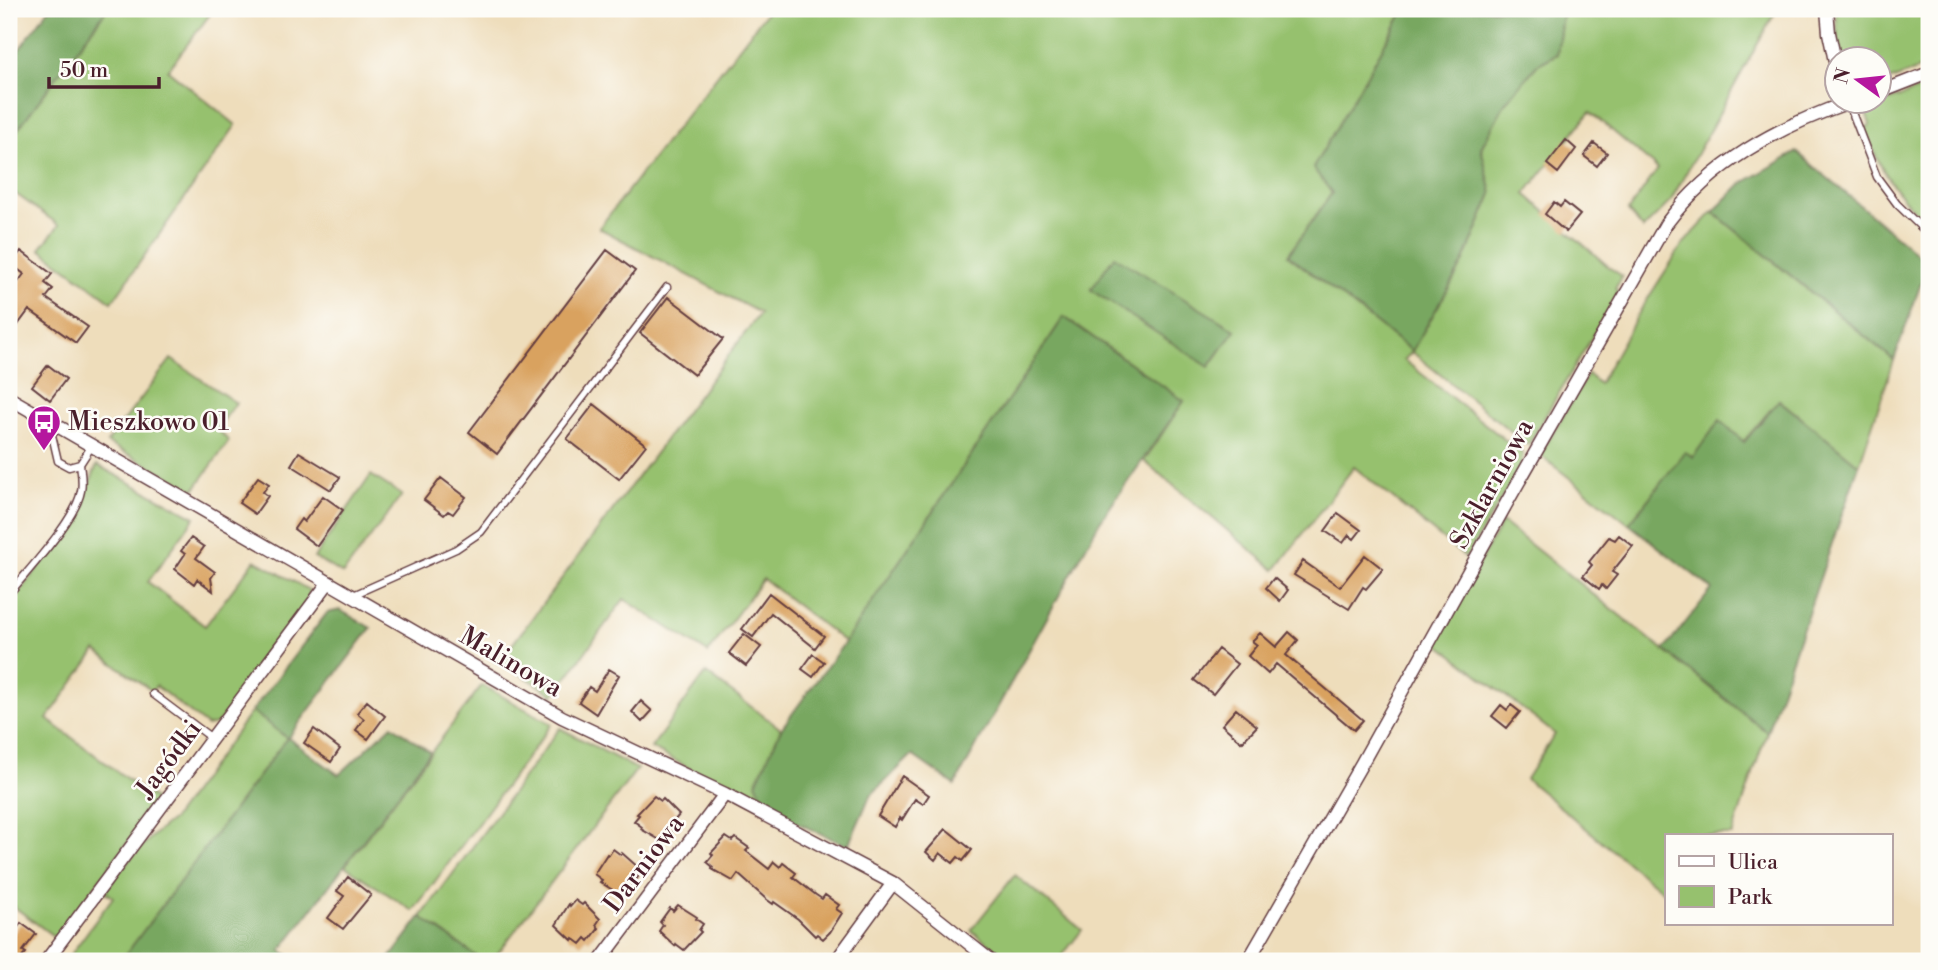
<svg xmlns="http://www.w3.org/2000/svg" width="1938" height="970" font-family="'Libre Bodoni',serif">
<style>
.green{fill:#96c16e;stroke:#70704c;stroke-width:2;fill-rule:evenodd}
.forest{fill:#78a761;stroke:#616346;stroke-width:2}
.building{fill:#d9a25f}
.lines{fill:none;stroke-linecap:round;stroke-linejoin:round}
.service-casing{stroke:#633c41;stroke-width:9}
.minor-casing{stroke:#633c41;stroke-width:15}
.service{stroke:#fff;stroke-width:6}
.minor{stroke:#fff;stroke-width:12}
.labels{text-anchor:middle;dominant-baseline:central;stroke-width:5;stroke-linejoin:round;paint-order:stroke}
.poi-label{font-size:26px;fill:#4a1f2b;stroke:#fdfcf7;text-anchor:start}
.street-label{font-size:26px;fill:#4a1f2b;stroke:#fdfcf7}
</style>
<rect width="100%" height="100%" fill="#fdfcf7"/>
<filter id="ink" filterUnits="userSpaceOnUse"><feTurbulence type="fractalNoise" baseFrequency=".0143" numOctaves="2"/><feDisplacementMap in="SourceGraphic" scale="14" xChannelSelector="R" yChannelSelector="G"/><feConvolveMatrix kernelMatrix="1 2 1 2 8 2 1 2 1" color-interpolation-filters="sRGB"/></filter>
<filter id="wash" filterUnits="userSpaceOnUse"><feTurbulence type="fractalNoise" baseFrequency=".00686" numOctaves="4" result="noise"/><feDisplacementMap in="SourceGraphic" scale="28" xChannelSelector="R" yChannelSelector="G"/><feGaussianBlur stdDeviation="1.57" result="paint"/><feColorMatrix in="noise" values="0 0 0 0 0 0 0 0 0 0 0 0 0 0 0 0 0 1.4 0 .05"/><feComposite in="paint" operator="in"/></filter>
<g filter="url(#wash)">
<rect width="100%" height="100%" fill="#edb"/>
<path class="green" d="M 107,9 L 214,9 L 168,70 L 236,125 L 112,302 L 40,249 L 59,225 L 9,189 L 9,167 L 16,158 L 9,152 L 9,141 Z
M 769,9 L 1405,9 L 1314,168 L 1332,193 L 1288,255 L 1412,351 L 1463,263 L 1492,194 L 1481,148 L 1505,103 L 1538,64 L 1557,54 L 1562,15 L 1567,9 L 1777,9 L 1670,202 L 1643,229 L 1628,211 L 1658,169 L 1590,112 L 1525,194 L 1609,267 L 1622,276 L 1615,289 L 1619,292 L 1528,445 L 1412,352 L 1404,360 L 1523,454 L 1521,466 L 1466,558 L 1354,467 L 1275,570 L 1144,461 L 1184,401 L 1064,317 L 845,642 L 763,579 L 708,653 L 624,599 L 554,695 L 500,661 L 760,313 L 599,228 ZM 1114,257 L 1235,330 L 1210,366 L 1091,290 Z
M 1836,9 L 1929,9 L 1929,65 L 1879,85 L 1878,60 L 1842,59 L 1837,30 Z
M 1929,86 L 1929,226 C 1897,194 1879,171 1865,128 L 1870,125 L 1867,115 L 1870,108 Z
M 1713,212 L 1894,360 L 1859,465 L 1779,400 L 1743,442 L 1720,421 L 1693,458 L 1685,452 L 1629,524 L 1540,455 L 1588,374 L 1599,384 L 1643,306 L 1683,244 Z
M 171,359 L 236,403 L 217,429 L 229,441 L 194,490 L 107,443 Z
M 97,465 L 195,517 L 148,582 L 205,626 L 255,560 L 309,590 L 309,601 L 217,724 L 207,726 L 156,686 L 152,691 L 96,651 L 47,719 L 158,802 L 56,938 L 9,903 L 9,606 L 74,521 Z
M 371,475 L 402,495 L 343,574 L 314,558 Z
M 1502,522 L 1767,732 L 1732,835 L 1667,835 L 1667,895 L 1526,779 L 1555,734 L 1441,646 L 1434,645 Z
M 706,673 L 781,729 L 757,783 L 765,800 L 764,808 L 651,748 Z
M 482,685 L 552,724 L 413,911 L 345,866 Z
M 252,711 L 287,738 L 121,961 L 66,961 L 113,897 L 104,891 C 125,864 146,839 173,819 Z
M 560,728 L 637,769 L 492,961 L 483,961 L 421,917 Z
M 1015,875 L 1082,930 L 1058,961 L 1011,961 L 971,930 Z"/>
<path class="forest" d="M 49,9 L 107,9 L 9,141 L 9,63 Z
M 1405,9 L 1567,9 L 1562,15 L 1557,54 L 1538,64 L 1505,103 L 1481,148 L 1492,194 L 1463,263 L 1412,351 L 1288,255 L 1332,193 L 1313,168 Z
M 1797,152 L 1928,263 L 1894,360 L 1713,212 L 1741,184 Z
M 1114,256 L 1235,330 L 1209,367 L 1091,290 Z
M 1064,317 L 1184,401 L 1099,523 L 955,785 L 912,755 L 870,796 L 848,846 L 764,808 L 765,800 L 756,783 L 781,729 L 845,642 Z
M 1779,400 L 1859,465 L 1767,732 L 1664,650 L 1712,589 L 1629,524 L 1685,452 L 1693,457 L 1720,420 L 1744,442 Z
M 340,610 L 371,628 L 288,738 L 339,775 L 392,725 L 430,752 L 281,950 L 296,961 L 121,961 L 287,738 L 252,711 L 327,613 Z
M 421,917 L 483,961 L 388,961 Z"/>
<g id="blocks">
<path class="building" d="M 1566,140 L 1576,149 L 1558,173 L 1547,164 Z
M 1594,143 L 1607,153 L 1597,166 L 1584,156 Z
M 1554,202 L 1560,207 L 1564,202 L 1580,215 L 1566,232 L 1545,214 Z
M 607,250 L 635,271 L 497,454 L 469,432 Z
M 21,251 L 52,274 L 45,283 L 53,289 L 46,298 L 88,327 L 76,343 L 29,310 L 9,337 L 9,294 L 24,274 L 11,264 Z
M 668,297 L 723,339 L 694,375 L 640,333 Z
M 48,365 L 66,379 L 50,400 L 32,386 Z
M 594,404 L 646,445 L 619,479 L 567,439 Z
M 299,452 L 340,477 L 331,490 L 291,465 Z
M 258,477 L 269,484 L 263,492 L 268,496 L 255,514 L 239,503 Z
M 441,478 L 466,497 L 453,514 L 448,511 L 444,515 L 424,500 Z
M 323,496 L 343,510 L 317,546 L 294,529 L 301,519 L 304,522 Z
M 1338,513 L 1361,530 L 1354,539 L 1349,535 L 1343,543 L 1325,531 Z
M 1619,535 L 1633,546 L 1612,572 L 1617,575 L 1606,589 L 1602,585 L 1599,589 L 1583,576 L 1592,565 L 1589,562 L 1609,537 L 1615,540 Z
M 191,538 L 204,547 L 196,558 L 215,572 L 211,578 L 213,591 L 197,579 L 194,584 L 175,569 L 185,554 L 181,551 Z
M 1365,555 L 1383,569 L 1366,589 L 1363,587 L 1349,609 L 1294,575 L 1303,561 L 1340,587 Z
M 1274,578 L 1288,590 L 1280,601 L 1266,588 Z
M 769,593 L 824,636 L 815,648 L 771,613 L 753,637 L 742,629 Z
M 1289,632 L 1298,640 L 1286,655 L 1363,720 L 1354,730 L 1276,664 L 1268,674 L 1248,656 L 1257,645 L 1252,641 L 1260,633 L 1276,647 Z
M 744,634 L 761,647 L 746,666 L 729,653 Z
M 1218,649 L 1237,664 L 1213,694 L 1194,680 Z
M 813,654 L 824,662 L 813,677 L 802,669 Z
M 609,669 L 619,675 L 596,714 L 579,702 L 589,687 L 595,691 Z
M 367,701 L 385,716 L 368,739 L 356,730 L 364,719 L 357,713 Z
M 641,701 L 652,711 L 642,722 L 632,712 Z
M 1501,705 L 1507,710 L 1511,705 L 1520,712 L 1507,728 L 1492,716 Z
M 1236,709 L 1257,726 L 1242,742 L 1222,725 Z
M 314,729 L 340,749 L 331,762 L 304,743 Z
M 902,776 L 929,795 L 923,804 L 915,799 L 902,820 L 900,818 L 895,827 L 878,816 Z
M 654,796 L 661,801 L 663,799 L 679,815 L 674,821 L 678,824 L 668,837 L 664,834 L 660,840 L 641,829 L 642,827 L 634,821 L 639,815 L 637,814 Z
M 946,829 L 972,850 L 963,861 L 958,857 L 953,863 L 940,853 L 935,860 L 926,852 Z
M 726,837 L 732,841 L 735,838 L 749,848 L 746,851 L 769,869 L 774,862 L 780,867 L 783,863 L 796,873 L 793,877 L 816,895 L 822,899 L 825,895 L 839,905 L 836,909 L 842,913 L 830,932 L 823,939 L 817,934 L 815,936 L 798,919 L 774,902 L 773,904 L 766,899 L 738,874 L 733,881 L 712,869 L 713,867 L 707,862 L 713,855 L 711,853 Z
M 613,849 L 621,855 L 622,853 L 639,868 L 634,874 L 638,877 L 633,884 L 627,890 L 624,888 L 619,894 L 600,882 L 602,880 L 594,874 L 607,854 L 609,855 Z
M 348,877 L 371,895 L 343,929 L 328,918 L 344,896 L 337,891 Z
M 575,900 L 582,905 L 584,903 L 600,919 L 596,925 L 599,928 L 589,941 L 586,938 L 581,944 L 573,938 L 572,940 L 556,925 L 569,904 L 570,906 Z
M 678,905 L 697,917 L 696,919 L 703,924 L 699,930 L 701,932 L 684,950 L 676,944 L 675,946 L 659,931 L 663,925 L 660,922 L 670,908 L 673,911 Z
M 21,923 L 36,934 L 23,951 L 26,953 L 19,961 L 9,961 L 9,939 Z"/>
</g>
</g>
<g filter="url(#ink)">
<use href="#blocks" fill-opacity="0" stroke="#633c41" stroke-width="2"/>
<g class="lines">
<g class="service-casing">
<path id="service" d="M 1848,102 L 1877,177 L 1897,204 L 1929,235
M 49,422 L 58,461 L 69,467 L 80,464 L 91,447
M 9,594 C 28,570 76,520 81,491 C 83,482 81,473 80,464
M 351,596 L 456,549 L 481,532 L 667,287
M 153,694 L 213,739"/>
</g>
<g class="minor-casing">
<path id="minor" d="M 1827,9 L 1829,33 L 1836,66
M 1878,93 L 1929,73
M 9,398 L 562,717 L 725,794 L 893,883 L 991,961
M 46,961 L 328,583
M 600,961 L 725,794
M 836,961 L 893,883
M 1248,961 L 1362,763 L 1510,497 L 1666,224 C 1712,162 1778,127 1849,102"/>
</g>
<use href="#service" class="service"/>
<use href="#minor" class="minor"/>
</g>
</g>
<defs>
<g id="bus-pin" transform="scale(1.75)"><path d="M0 17L-7.5 6A9.5 9.5 0 1 1 7.5 6Z" fill="#b5179e" stroke="#fdfcf7"/><path d="M-5-6H5V4H4V6H2V4H-2V6H-4V4H-5ZM-3.5-4V0h7V-4ZM-3.5 1.2v1.5H-2V1.2ZM2 1.2v1.5H3.5V1.2Z" fill="#fff"/></g>
</defs>
<g fill-rule="evenodd">
<use href="#bus-pin" x="44" y="422"/>
</g>
<g class="labels">
<g class="poi-label">
<text x="68" y="422">Mieszkowo 01</text>
</g>
<g class="street-label">
<text transform="translate(1492 484) rotate(-61)">Szklarniowa</text>
<text transform="translate(511 662) rotate(30)">Malinowa</text>
<text transform="translate(169 759) rotate(-53)">Jagódki</text>
<text transform="translate(644 864) rotate(-53)">Darniowa</text>
</g>
</g>
<rect width="1938" height="970" fill="none" stroke="#fdfcf7" stroke-width="35"/>
<rect x="1665" y="834" width="228" height="91" fill="#fdfcf7" stroke="#b5a4a5" stroke-width="2"/>
<rect x="1679" y="856" width="35" height="10" fill="#ffffff" stroke="#b5a4a5" stroke-width="2"/>
<text x="1728" y="869" font-size="21" fill="#4a1f2b">Ulica</text>
<rect x="1679" y="886" width="35" height="21" fill="#96c16e" stroke="#b5a4a5" stroke-width="2"/>
<text x="1728" y="904" font-size="21" fill="#4a1f2b">Park</text>
<g transform="translate(1858 80) rotate(285)"><circle r="33" fill="#fdfcf7" stroke="#b5a4a5" stroke-width="2"/>
<path d="M0-5L12 26L0 18L-12 26Z" fill="#b5179e"/>
<text y="-10" font-size="19" font-weight="bold" text-anchor="middle" fill="#4a1f2b">N</text>
</g>
<path d="M49 77v10h110v-10" fill="none" stroke="#4a1f2b" stroke-width="3.5"/>
<text x="60" y="77" font-size="21" fill="#4a1f2b" stroke="#fdfcf7" stroke-width="5" paint-order="stroke">50 m</text>
</svg>
